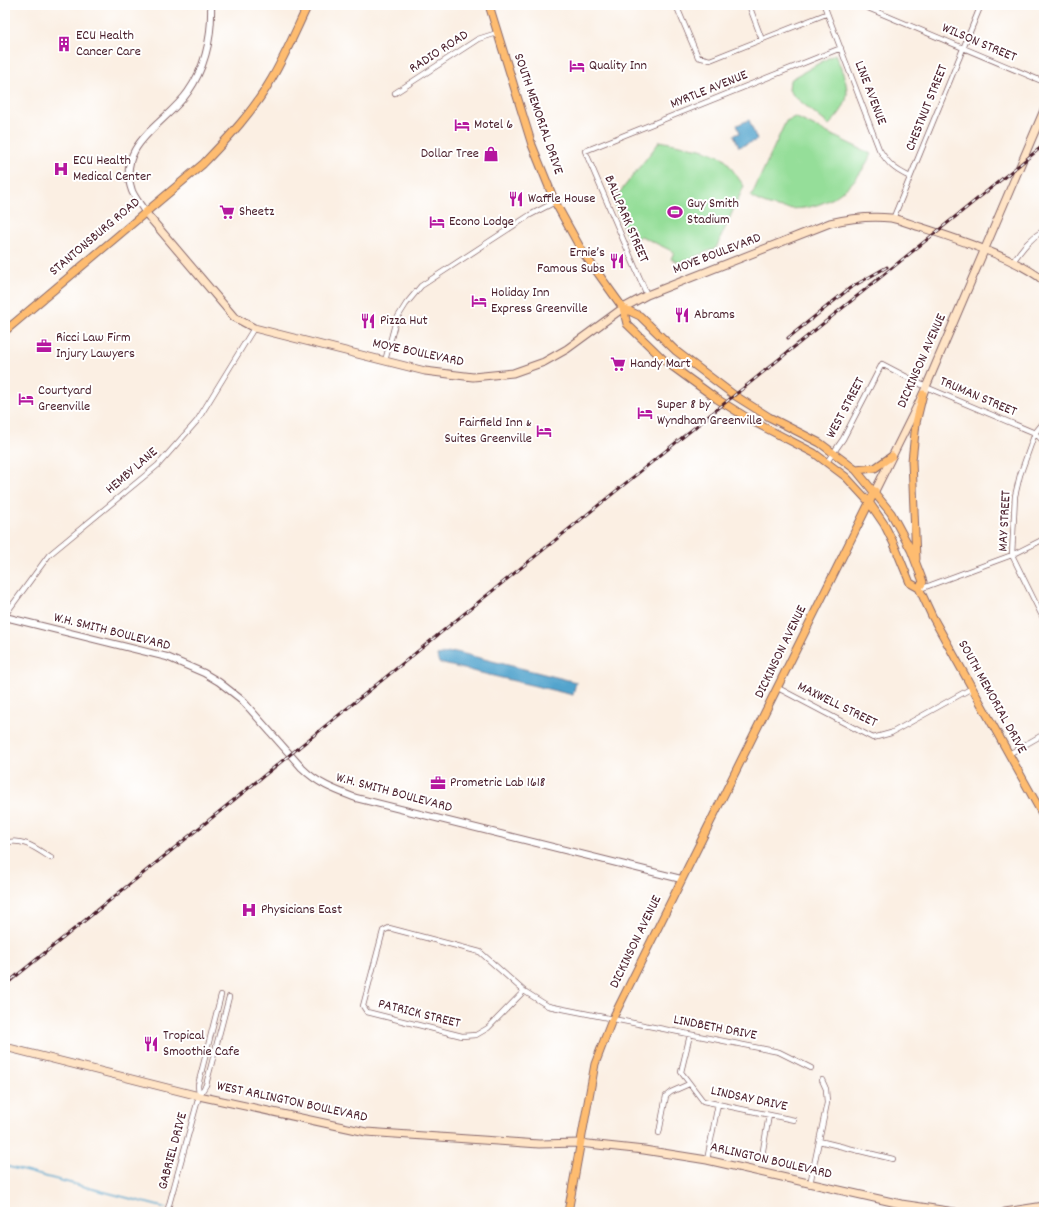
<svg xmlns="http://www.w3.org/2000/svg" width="1049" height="1217" font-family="Dekko,sans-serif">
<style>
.green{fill:#95de99;stroke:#707e62}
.water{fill:#52a4cd;stroke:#4e627c}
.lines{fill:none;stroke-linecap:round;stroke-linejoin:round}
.stream{stroke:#52a4cd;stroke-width:1.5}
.minor-casing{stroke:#88686b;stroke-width:6}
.tertiary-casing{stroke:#88686b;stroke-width:8}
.secondary-casing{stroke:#88686b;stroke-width:9}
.primary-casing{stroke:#88686b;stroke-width:9}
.minor{stroke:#fff;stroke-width:4.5}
.tertiary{stroke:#fff;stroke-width:6}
.secondary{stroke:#ffe4c6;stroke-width:7}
.primary{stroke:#febc70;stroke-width:7}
.rail-casing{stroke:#4a1f2b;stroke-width:3}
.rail{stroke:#fff;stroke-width:1.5;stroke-dasharray:4.5;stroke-linecap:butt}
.labels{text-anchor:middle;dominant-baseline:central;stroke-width:4;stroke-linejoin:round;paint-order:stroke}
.poi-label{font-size:14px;fill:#4a1f2b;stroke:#fff;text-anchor:start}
.street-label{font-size:14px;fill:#4a1f2b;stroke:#fff}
</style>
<rect width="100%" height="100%" fill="#fff"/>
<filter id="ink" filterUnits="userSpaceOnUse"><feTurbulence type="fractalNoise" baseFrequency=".025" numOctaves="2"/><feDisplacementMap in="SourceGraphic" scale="8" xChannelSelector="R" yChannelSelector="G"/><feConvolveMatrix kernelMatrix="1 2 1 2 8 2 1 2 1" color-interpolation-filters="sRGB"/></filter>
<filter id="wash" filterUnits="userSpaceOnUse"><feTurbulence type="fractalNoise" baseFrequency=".012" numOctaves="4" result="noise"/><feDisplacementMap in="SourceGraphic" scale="16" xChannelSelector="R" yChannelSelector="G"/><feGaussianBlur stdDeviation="0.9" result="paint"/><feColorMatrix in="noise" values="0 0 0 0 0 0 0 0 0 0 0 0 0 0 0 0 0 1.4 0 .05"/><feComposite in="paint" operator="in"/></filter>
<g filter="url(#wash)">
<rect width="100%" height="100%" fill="#fbefe3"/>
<path class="green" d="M 835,54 C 848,85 856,99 829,125 L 794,96 L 789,90 L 790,80 Z
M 795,117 L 871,154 C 850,202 798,224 751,197 L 786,121 Z
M 660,141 L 705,150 L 724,158 L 744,186 L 716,248 L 680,263 L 671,259 L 674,252 L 641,236 L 629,242 L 613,201 Z"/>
<path class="water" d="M 749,120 L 757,140 L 739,147 L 734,135 L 740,133 L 737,125 Z
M 456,652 L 576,682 L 573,695 L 439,663 L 437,655 Z"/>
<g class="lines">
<path class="stream" d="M 5,1166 L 166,1208"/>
</g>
</g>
<g filter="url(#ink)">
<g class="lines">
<g class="minor-casing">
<path id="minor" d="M 676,5 L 698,57 L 710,60 L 826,14
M 749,5 L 762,40
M 824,5 L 879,149 C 889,165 894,169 910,177
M 861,5 L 1044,82
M 395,93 L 478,39 L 497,33
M 893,219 L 981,5
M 1012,263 C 1022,249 1029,239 1044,230
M 647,295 L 585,151 L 841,48
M 385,361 L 396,320 L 406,304 L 421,286 L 530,215 L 555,202
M 1044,422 L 1035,433 L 1020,475 L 1015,496 L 1012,555 L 1044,620
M 827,462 L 843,439 L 882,364 L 926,387 L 1035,433 L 1044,442
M 920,589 L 1012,555 L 1044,539
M 5,615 L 49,555 L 158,465 L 197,421 L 254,328
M 778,688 L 873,738 L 891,733 L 972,688
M 1009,754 L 1044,734
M 5,843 C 22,837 37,849 51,858
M 524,991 L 488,1028 L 476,1035 L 462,1036 L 367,1012 L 363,1006 L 383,931 L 389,928 L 480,952 L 524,991 L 548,1006 L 779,1052 L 811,1068
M 690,1035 L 681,1072 L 703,1101 L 794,1120
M 199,1096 L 198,1085 L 221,995
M 659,1133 L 666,1096 L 671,1092 L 689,1084
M 819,1141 L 893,1159
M 762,1156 L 769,1115
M 707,1160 L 718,1104
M 810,1184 L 827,1103 L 826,1089 L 822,1080
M 167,1212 L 199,1096 L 206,1085 L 229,997
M 900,1212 L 901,1204"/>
</g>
<g class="tertiary-casing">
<path id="tertiary" d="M 145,212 C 141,205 135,198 132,191 C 115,144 166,124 188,92 C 206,66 212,36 211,5
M 5,617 L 167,657 L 204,673 L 219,682 L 242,700 L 302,768 C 318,784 335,790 356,798 L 681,879"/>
</g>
<g class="secondary-casing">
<path id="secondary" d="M 145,212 L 234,317 L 254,328 L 425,371 L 473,377 L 513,373 L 544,362 L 567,349 L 623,308 L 647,295 L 830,223 C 851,218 870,216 891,218 C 901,220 911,224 920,227 C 954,238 1019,259 1044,281
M 875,491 L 923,394 L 1044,110
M 5,1047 L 199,1096 L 366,1132 L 539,1144 L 579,1143 L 644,1150 L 707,1160 L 901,1204 L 955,1212
M 1005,1212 L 1044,1206"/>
</g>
<g class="primary-casing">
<path id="primary" d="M 489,5 L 532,145 L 555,202 L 582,251 L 623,308 L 627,324 L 665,361 L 717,399 L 754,422 L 814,453 L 846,477 L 869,502 L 884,524 L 894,544 L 910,583 L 919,588 L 932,616 L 1044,817
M 623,308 L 640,316 L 676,351 L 734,395 L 769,417 L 820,443 L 856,470 L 891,513 L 911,550 L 922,579 L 923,582 L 919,588
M 5,331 L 203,164 C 228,138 253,112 271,80 C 285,56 296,30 308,5
M 856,470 L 875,468 L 892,456
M 916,559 L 912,461 L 916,423 L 923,394
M 568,1212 L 595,1064 L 612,1020 L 875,491"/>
</g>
<use href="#minor" class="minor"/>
<use href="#tertiary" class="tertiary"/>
<use href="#secondary" class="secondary"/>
<use href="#primary" class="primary"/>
<g class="rail-casing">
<path id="rail" d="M 788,338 L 850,288 L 887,267
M 5,985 L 1044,145"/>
</g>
<use href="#rail" class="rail"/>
</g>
</g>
<defs>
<g id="building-bare" transform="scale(1.2)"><path d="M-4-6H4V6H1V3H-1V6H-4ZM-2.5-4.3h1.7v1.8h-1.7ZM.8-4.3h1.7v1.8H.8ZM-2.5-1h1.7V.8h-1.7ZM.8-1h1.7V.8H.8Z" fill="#b5179e" stroke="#fff" stroke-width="2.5" paint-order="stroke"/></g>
<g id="hotel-bare" transform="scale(1.2)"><path d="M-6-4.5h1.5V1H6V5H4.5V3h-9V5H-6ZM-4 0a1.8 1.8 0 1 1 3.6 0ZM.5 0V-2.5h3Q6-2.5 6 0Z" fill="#b5179e" stroke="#fff" stroke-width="2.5" paint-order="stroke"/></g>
<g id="shop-bare" transform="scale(1.2)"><path d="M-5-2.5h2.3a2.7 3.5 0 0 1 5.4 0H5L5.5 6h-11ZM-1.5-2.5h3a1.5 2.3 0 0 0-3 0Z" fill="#b5179e" stroke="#fff" stroke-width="2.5" paint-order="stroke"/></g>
<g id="hospital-bare" transform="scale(1.2)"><path d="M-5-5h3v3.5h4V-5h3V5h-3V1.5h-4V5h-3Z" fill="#b5179e" stroke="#fff" stroke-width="2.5" paint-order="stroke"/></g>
<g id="restaurant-bare" transform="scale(1.2)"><path d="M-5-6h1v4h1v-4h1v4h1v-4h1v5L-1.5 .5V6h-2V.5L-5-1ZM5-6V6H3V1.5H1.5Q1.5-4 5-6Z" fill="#b5179e" stroke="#fff" stroke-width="2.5" paint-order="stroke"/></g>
<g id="supermarket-bare" transform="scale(1.2)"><path d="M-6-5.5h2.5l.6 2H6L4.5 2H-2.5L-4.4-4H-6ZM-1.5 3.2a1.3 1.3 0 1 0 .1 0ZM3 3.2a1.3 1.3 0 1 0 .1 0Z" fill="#b5179e" stroke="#fff" stroke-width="2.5" paint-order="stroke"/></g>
<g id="stadium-bare" transform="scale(1.2)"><path d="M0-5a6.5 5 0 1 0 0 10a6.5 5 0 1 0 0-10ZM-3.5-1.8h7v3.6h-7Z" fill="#b5179e" stroke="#fff" stroke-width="2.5" paint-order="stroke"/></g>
<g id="office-bare" transform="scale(1.2)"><path d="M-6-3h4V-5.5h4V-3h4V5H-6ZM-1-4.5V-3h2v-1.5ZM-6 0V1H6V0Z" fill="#b5179e" stroke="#fff" stroke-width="2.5" paint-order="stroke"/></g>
</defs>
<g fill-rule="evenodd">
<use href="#building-bare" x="64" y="44"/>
<use href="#hotel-bare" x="577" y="66"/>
<use href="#hotel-bare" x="462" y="125"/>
<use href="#shop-bare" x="491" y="154"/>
<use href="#hospital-bare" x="61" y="169"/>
<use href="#restaurant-bare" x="516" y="199"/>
<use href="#supermarket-bare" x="227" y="212"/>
<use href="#stadium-bare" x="675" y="212"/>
<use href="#hotel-bare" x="437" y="222"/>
<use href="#restaurant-bare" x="617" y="261"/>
<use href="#hotel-bare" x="479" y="301"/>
<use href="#restaurant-bare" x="682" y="315"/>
<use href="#restaurant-bare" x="368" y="321"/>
<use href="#office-bare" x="44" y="346"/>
<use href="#supermarket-bare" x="618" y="364"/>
<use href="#hotel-bare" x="26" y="399"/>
<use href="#hotel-bare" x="645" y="413"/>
<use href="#hotel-bare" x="544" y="431"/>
<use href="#office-bare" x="438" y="783"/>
<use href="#hospital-bare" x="249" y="910"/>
<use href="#restaurant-bare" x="151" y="1044"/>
</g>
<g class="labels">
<g class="poi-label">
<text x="76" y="36">ECU Health<tspan x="76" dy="16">Cancer Care</tspan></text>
<text x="589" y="66">Quality Inn</text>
<text x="474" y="125">Motel 6</text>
<text x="479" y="154" text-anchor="end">Dollar Tree</text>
<text x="73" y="161">ECU Health<tspan x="73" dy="16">Medical Center</tspan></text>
<text x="528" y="199">Waffle House</text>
<text x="687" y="204">Guy Smith<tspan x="687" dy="16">Stadium</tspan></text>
<text x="239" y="212">Sheetz</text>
<text x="449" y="222">Econo Lodge</text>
<text x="605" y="253" text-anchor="end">Ernie’s<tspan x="605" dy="16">Famous Subs</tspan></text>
<text x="491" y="293">Holiday Inn<tspan x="491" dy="16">Express Greenville</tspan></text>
<text x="694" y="315">Abrams</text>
<text x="380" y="321">Pizza Hut</text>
<text x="56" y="338">Ricci Law Firm<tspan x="56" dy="16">Injury Lawyers</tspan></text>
<text x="630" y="364">Handy Mart</text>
<text x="38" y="391">Courtyard<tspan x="38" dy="16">Greenville</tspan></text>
<text x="657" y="405">Super 8 by<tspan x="657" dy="16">Wyndham Greenville</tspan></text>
<text x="532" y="423" text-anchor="end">Fairfield Inn &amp;<tspan x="532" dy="16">Suites Greenville</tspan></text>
<text x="450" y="783">Prometric Lab 1618</text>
<text x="261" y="910">Physicians East</text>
<text x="163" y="1036">Tropical<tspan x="163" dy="16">Smoothie Cafe</tspan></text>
</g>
<g class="street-label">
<text transform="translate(979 43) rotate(23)">WILSON STREET</text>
<text transform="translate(439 52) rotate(-33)">RADIO ROAD</text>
<text transform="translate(709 90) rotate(-22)">MYRTLE AVENUE</text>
<text transform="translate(870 93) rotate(69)">LINE AVENUE</text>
<text transform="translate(927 108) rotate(-68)">CHESTNUT STREET</text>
<text transform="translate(538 114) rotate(71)">SOUTH MEMORIAL DRIVE</text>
<text transform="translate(626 219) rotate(67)">BALLPARK STREET</text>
<text transform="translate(95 237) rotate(-40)">STANTONSBURG ROAD</text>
<text transform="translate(717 254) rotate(-21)">MOYE BOULEVARD</text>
<text transform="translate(418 353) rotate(12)">MOYE BOULEVARD</text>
<text transform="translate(922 361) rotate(-66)">DICKINSON AVENUE</text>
<text transform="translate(978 397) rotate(23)">TRUMAN STREET</text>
<text transform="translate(846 408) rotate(-62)">WEST STREET</text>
<text transform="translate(132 471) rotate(-41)">HEMBY LANE</text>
<text transform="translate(1005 521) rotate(-87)">MAY STREET</text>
<text transform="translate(112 632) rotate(14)">W.H. SMITH BOULEVARD</text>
<text transform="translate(781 652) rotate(-64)">DICKINSON AVENUE</text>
<text transform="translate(992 697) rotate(61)">SOUTH MEMORIAL DRIVE</text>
<text transform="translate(837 705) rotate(26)">MAXWELL STREET</text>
<text transform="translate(394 793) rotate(15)">W.H. SMITH BOULEVARD</text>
<text transform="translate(636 942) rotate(-64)">DICKINSON AVENUE</text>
<text transform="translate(419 1014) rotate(14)">PATRICK STREET</text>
<text transform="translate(715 1028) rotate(11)">LINDBETH DRIVE</text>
<text transform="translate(749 1099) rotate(12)">LINDSAY DRIVE</text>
<text transform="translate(292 1102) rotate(12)">WEST ARLINGTON BOULEVARD</text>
<text transform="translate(173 1151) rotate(-75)">GABRIEL DRIVE</text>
<text transform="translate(771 1161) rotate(13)">ARLINGTON BOULEVARD</text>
</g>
</g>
<rect width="1049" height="1217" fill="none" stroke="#fff" stroke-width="20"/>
</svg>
